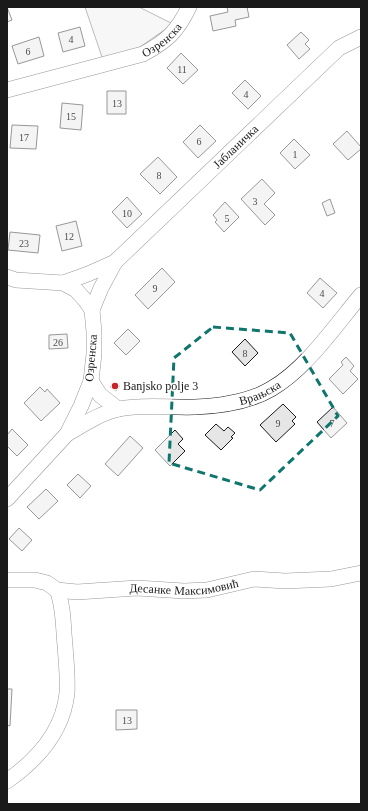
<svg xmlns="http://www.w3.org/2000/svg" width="368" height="811" font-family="'Times New Roman',serif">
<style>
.built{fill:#ededed;stroke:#6a6a6a}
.building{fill:#e6e6e6;stroke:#1a1a1a}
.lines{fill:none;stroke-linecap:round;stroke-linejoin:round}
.minor-casing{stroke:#1a1a1a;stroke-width:16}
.minor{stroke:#fff;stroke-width:15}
.marked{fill:none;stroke:#0f766e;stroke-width:3;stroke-dasharray:8 5;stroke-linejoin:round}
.poi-dot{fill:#c62828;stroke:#fff;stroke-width:1.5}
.labels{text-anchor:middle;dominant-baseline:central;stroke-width:3;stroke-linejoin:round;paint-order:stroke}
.number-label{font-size:10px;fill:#4d4d4d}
.street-label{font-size:12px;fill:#1a1a1a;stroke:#fff}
.poi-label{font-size:12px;fill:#1a1a1a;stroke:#fff;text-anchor:start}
</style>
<rect width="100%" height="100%" fill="#fff"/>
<path class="built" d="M 85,7 L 139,7 L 173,24 L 140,47 L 103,60 Z"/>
<path class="building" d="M 7,7 L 12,20 L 7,22 Z
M 227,7 L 247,7 L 249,17 L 235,20 L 236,26 L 213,31 L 210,16 L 228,12 Z
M 80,27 L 85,46 L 63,52 L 58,33 Z
M 301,32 L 309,40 L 305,44 L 310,49 L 299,59 L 287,45 Z
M 39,37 L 44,56 L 18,64 L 12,46 Z
M 181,53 L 198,70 L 183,84 L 167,68 Z
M 245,80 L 261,96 L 248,109 L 232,93 Z
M 107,91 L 126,91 L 126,114 L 107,114 Z
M 62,103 L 83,105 L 81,130 L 60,128 Z
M 12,125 L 38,126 L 36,149 L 10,148 Z
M 200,125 L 216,141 L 198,158 L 183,142 Z
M 347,131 L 361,147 L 361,149 L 348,160 L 333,144 Z
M 294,139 L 310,155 L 295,169 L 280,153 Z
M 158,157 L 177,177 L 160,194 L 140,174 Z
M 262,179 L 275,193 L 264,204 L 275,215 L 265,225 L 241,199 Z
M 127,197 L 142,214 L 127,228 L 112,212 Z
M 330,199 L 335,213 L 327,216 L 322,203 Z
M 225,202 L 239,217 L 224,232 L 215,222 L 217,220 L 213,215 Z
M 76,221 L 82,246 L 62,251 L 56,226 Z
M 10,232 L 40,235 L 38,253 L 8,250 Z
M 162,268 L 175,282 L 148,309 L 135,295 Z
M 320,278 L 337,293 L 323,308 L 307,293 Z
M 128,329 L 140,341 L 126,355 L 114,343 Z
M 67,334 L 68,348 L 49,349 L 49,335 Z
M 245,339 L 258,353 L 245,366 L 232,352 Z
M 346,357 L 354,366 L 350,371 L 358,379 L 343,394 L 329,379 L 343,365 L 341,362 Z
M 114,382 L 120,386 L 116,391 L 110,387 Z
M 40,387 L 45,392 L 47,389 L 60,403 L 41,421 L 24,403 Z
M 283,404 L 296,417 L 292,421 L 295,424 L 276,442 L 260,425 Z
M 333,407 L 347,423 L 331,438 L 317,422 Z
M 216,424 L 224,431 L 228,427 L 235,433 L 231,437 L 233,438 L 221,450 L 205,435 Z
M 12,429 L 28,445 L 17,456 L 7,446 L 7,435 Z
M 175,430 L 183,439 L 178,444 L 185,451 L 170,466 L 155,450 Z
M 130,436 L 143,448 L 118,476 L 105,464 Z
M 78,474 L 91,486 L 80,498 L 67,485 Z
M 46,489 L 58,501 L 39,519 L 27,507 Z
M 19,528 L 32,540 L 22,551 L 9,539 Z
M 7,689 L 12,689 L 10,726 L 7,725 Z
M 116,710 L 137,710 L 137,729 L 116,730 Z"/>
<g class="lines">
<g class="minor-casing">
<g id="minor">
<path id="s1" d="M 7,90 L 143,54 C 167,41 177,32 189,7"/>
<path d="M 7,277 L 16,280 L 63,283 L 76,290 L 85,300 L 92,310 L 94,332 L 94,354 L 91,381 L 81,406 L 67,434 L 7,499"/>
<path id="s2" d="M 63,283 L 88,274 L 115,262 L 339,48 L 361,37"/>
<path d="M 92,310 L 101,288 L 115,262"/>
<path d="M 91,381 L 100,395 L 118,409"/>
<path id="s3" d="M 67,434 C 83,425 100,413 119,409 C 144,404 170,408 195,407 C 221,406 249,402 271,389 C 306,369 335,326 361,295"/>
<path id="s4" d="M 7,580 L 35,580 L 47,583 L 57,590 L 77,592 L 137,588 L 184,591 L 207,590 L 254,579 L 285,581 L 331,579 L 361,573"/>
<path d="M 7,781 C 37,760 63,732 67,693 C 68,677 66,661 65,645 C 63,627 64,607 57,590"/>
</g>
</g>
<use href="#minor" class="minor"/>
</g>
<path d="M0 0H368V811H0ZM 213,327 L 290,333 L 338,416 L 260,490 L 169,463 L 174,358 Z" fill="#fff" fill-opacity=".55" fill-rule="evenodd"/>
<path class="marked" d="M 213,327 L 290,333 L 338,416 L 260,490 L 169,463 L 174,358 Z"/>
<circle class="poi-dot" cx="115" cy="386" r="4"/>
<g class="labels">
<g class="number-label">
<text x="71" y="39">4</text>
<text x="28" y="51">6</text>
<text x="182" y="69">11</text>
<text x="246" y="94">4</text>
<text x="117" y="103">13</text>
<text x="71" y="116">15</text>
<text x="24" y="137">17</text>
<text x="199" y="141">6</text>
<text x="295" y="154">1</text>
<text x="159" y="175">8</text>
<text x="255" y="201">3</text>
<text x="127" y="213">10</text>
<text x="227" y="218">5</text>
<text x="69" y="236">12</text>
<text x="24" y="243">23</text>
<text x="155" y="288">9</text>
<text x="322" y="293">4</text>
<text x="58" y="342">26</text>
<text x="245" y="353">8</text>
<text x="278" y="423">9</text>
<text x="332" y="423">7</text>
<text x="127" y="720">13</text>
</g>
<g class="street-label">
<text stroke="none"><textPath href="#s1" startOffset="164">Озренска</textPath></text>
<text stroke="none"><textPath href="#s2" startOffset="223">Јабланичка</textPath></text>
<text transform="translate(91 358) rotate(-85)">Озренска</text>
<text stroke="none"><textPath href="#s3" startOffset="201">Врањска</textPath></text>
<text stroke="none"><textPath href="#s4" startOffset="180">Десанке Максимовић</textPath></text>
</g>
<g class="poi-label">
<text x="123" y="386">Banjsko polje 3</text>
</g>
</g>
<rect width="368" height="811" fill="none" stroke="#1a1a1a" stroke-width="16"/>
</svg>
